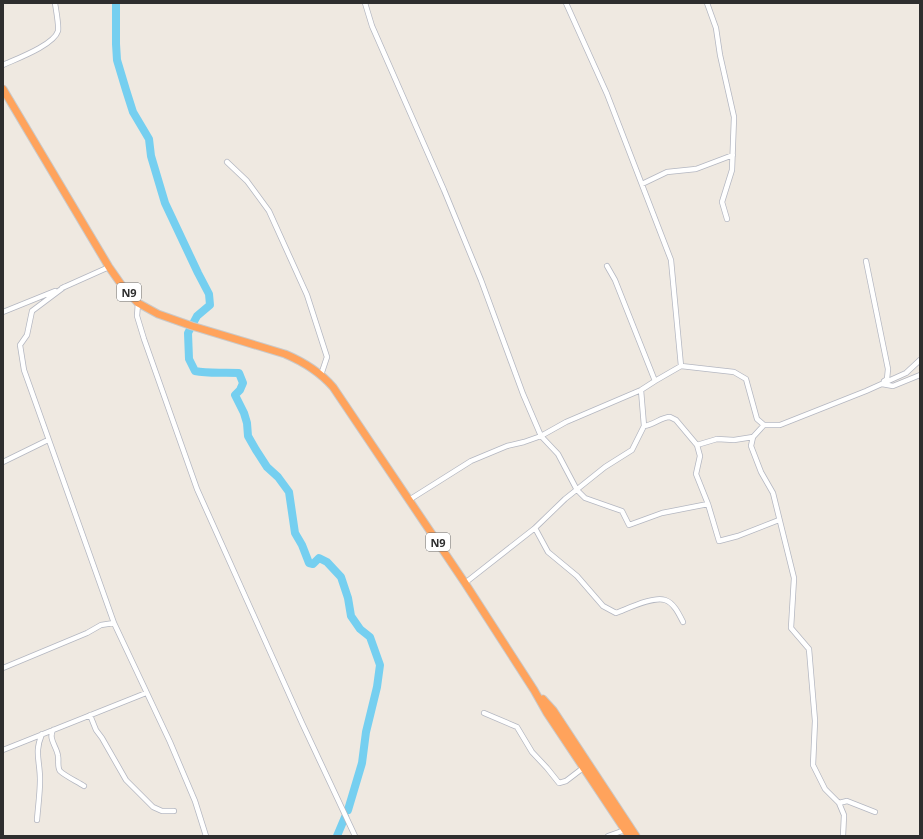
<svg xmlns="http://www.w3.org/2000/svg" width="923" height="839" font-family="'Open Sans',sans-serif">
<style>
.lines{fill:none;stroke-linecap:round;stroke-linejoin:round}
.river{stroke:#75cff0;stroke-width:8}
.minor-casing{stroke:#b4b7c1;stroke-width:6}
.highway-casing{stroke:#c9c9c9;stroke-width:9}
.minor{stroke:#fff;stroke-width:4.5}
.highway{stroke:#ffa35c;stroke-width:7}
.labels{text-anchor:middle;dominant-baseline:central;stroke-width:3.5;stroke-linejoin:round;paint-order:stroke}
.shield{fill:#fff;stroke:#6d6d6d;stroke-width:1}
.shield-label{font-size:11px;font-weight:bold;fill:#2e2e2e}
</style>
<rect width="100%" height="100%" fill="#efe9e1"/>
<g class="lines">
<path class="river" d="M 116,3 L 116,44 L 117,60 L 126,90 L 133,112 L 149,139 L 151,156 L 165,203 L 198,273 L 209,294 L 210,305 L 197,316 L 188,333 L 189,359 L 195,371 C 209,374 224,372 239,373 L 243,383 L 240,390 L 235,395 L 244,413 L 247,423 L 248,436 L 256,450 L 267,467 L 278,477 L 289,492 L 295,533 L 302,545 L 309,563 L 313,564 L 319,558 L 327,562 L 341,577 L 348,598 L 351,616 L 360,629 L 370,637 L 380,665 L 377,687 L 366,732 L 362,763 L 348,810
M 337,836 L 345,817"/>
<g class="minor-casing">
<path id="minor" d="M 365,3 L 372,26 L 444,190 L 481,280 L 523,394 L 541,436 L 558,454 L 577,490 L 585,498 L 622,511 L 629,525 L 662,513 L 708,504
M 566,3 L 607,94 L 671,260 L 681,366
M 707,3 L 716,28 L 720,55 L 734,117 L 732,170 L 722,202 L 727,219
M 3,65 C 16,59 54,45 58,31 C 59,25 56,10 55,3
M 227,162 L 247,181 L 269,211 L 307,295 L 327,357 L 321,375
M 642,184 L 667,172 L 696,169 L 733,155
M 866,261 L 888,369 L 887,379 L 884,381
M 607,266 L 615,280 L 655,381
M 64,287 L 32,311 L 27,335 L 20,345 L 24,370 L 114,623 L 170,742 L 195,801 L 206,836
M 62,288 L 109,267
M 138,303 L 137,316 L 144,339 L 197,489 L 302,723 L 355,836
M 3,312 L 55,291
M 882,384 L 893,386 L 920,375
M 644,426 C 654,425 661,417 670,417 L 676,420 L 697,445 L 700,456 L 696,474 L 708,504 L 719,541 L 738,536 L 779,520
M 753,437 L 751,446 L 761,472 L 773,493 L 794,578 L 791,628 L 809,649 L 815,721 L 813,765 L 825,789 L 839,803 L 844,815 L 843,836
M 697,445 L 717,439 L 734,440 L 753,437 L 764,425
M 3,462 L 48,440
M 409,500 L 471,461 L 507,446 L 524,442 L 541,436 L 566,422 L 641,390
M 535,528 L 548,552 L 577,576 L 603,606 L 616,613 C 627,609 653,596 665,600 C 674,603 679,614 683,622
M 465,583 L 535,528 L 565,499 L 605,467 L 632,450 L 644,426 L 641,390 L 655,381 L 681,366 L 734,372 L 746,379 L 757,419 L 764,425 L 780,425 L 866,391 L 906,373 L 920,360
M 3,668 L 87,633 L 101,625 L 114,623
M 484,713 L 517,727 L 532,752 L 547,768 L 559,783 L 566,781 L 583,768
M 90,715 L 96,730 L 102,738 L 126,780 L 153,807 L 162,811 L 174,811
M 53,730 C 48,739 57,747 58,756 C 59,761 57,767 60,771 C 65,776 78,782 84,786
M 3,750 L 146,693
M 839,803 L 847,801 L 875,812
M 37,820 C 38,807 40,793 40,780 C 40,760 34,753 42,734
M 608,836 L 625,830"/>
</g>
<g class="highway-casing">
<path id="highway" d="M 3,89 L 109,267 L 123,287 L 138,303 L 158,314 L 192,326 L 285,354 C 304,362 319,371 333,387 L 465,583 L 534,690 L 547,713 L 629,836
M 543,699 L 553,710 L 636,836"/>
</g>
<use href="#minor" class="minor"/>
<use href="#highway" class="highway"/>
</g>
<g class="labels">
<g class="shield">
<rect x="117" y="283" width="24" height="18" rx="3"/>
<rect x="426" y="533" width="24" height="18" rx="3"/>
</g>
<g class="shield-label">
<text x="129" y="292">N9</text>
<text x="438" y="542">N9</text>
</g>
</g>
<rect width="923" height="839" fill="none" stroke="#2e2e2e" stroke-width="8"/>
</svg>
